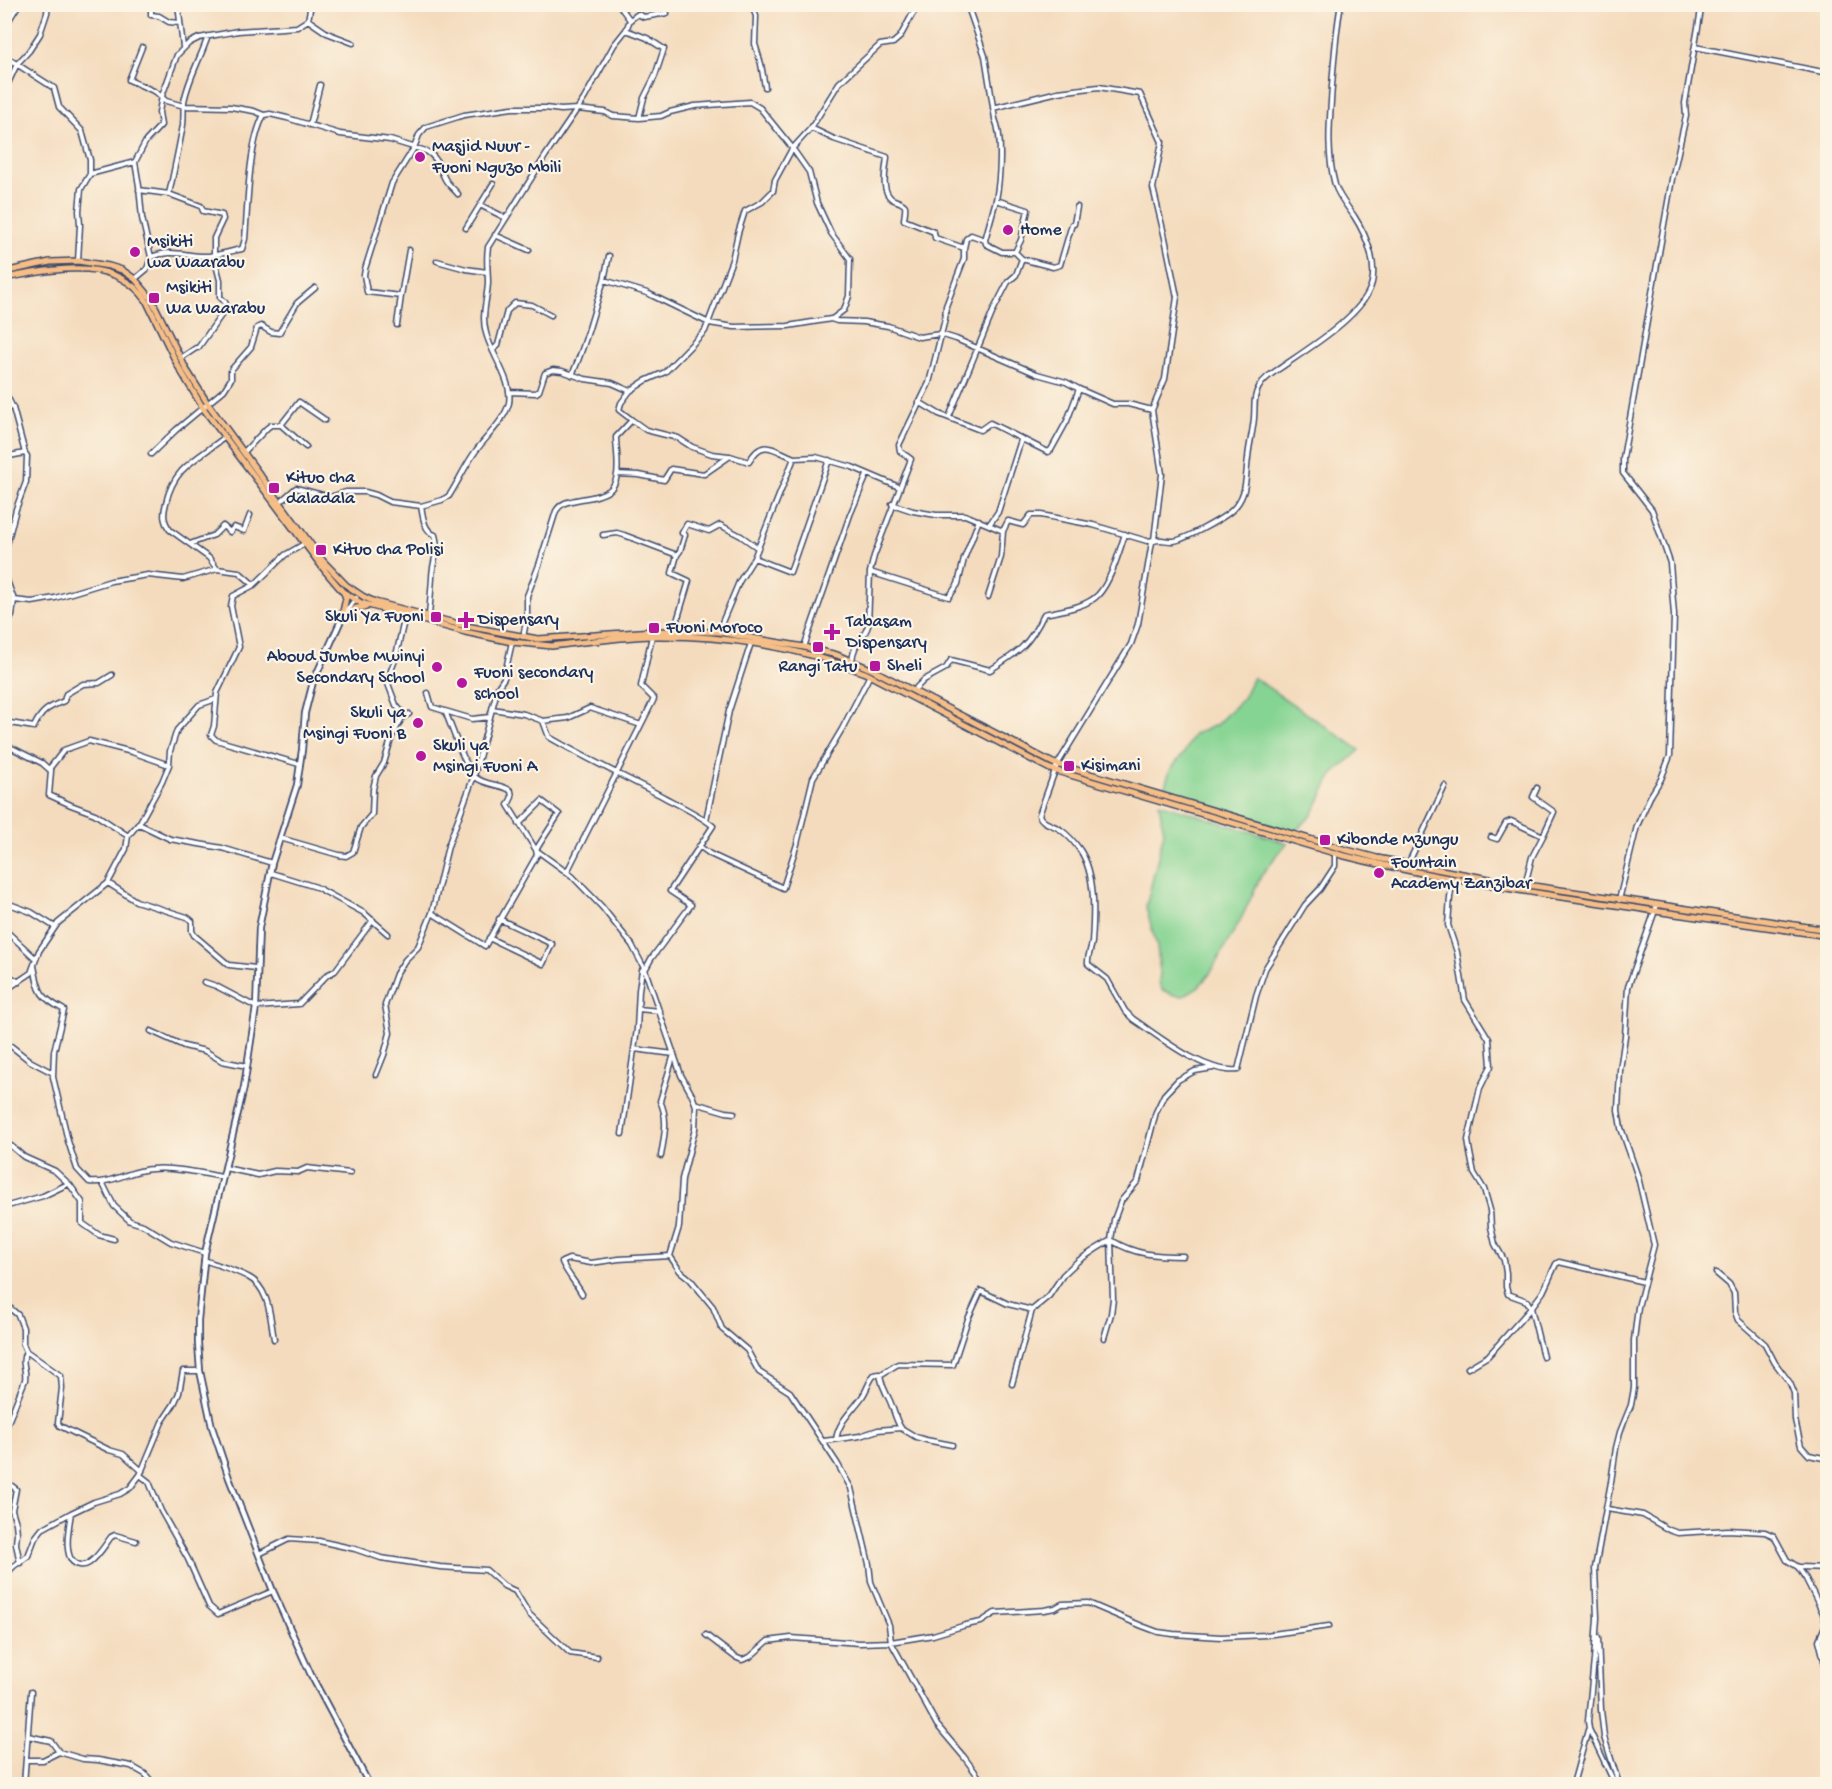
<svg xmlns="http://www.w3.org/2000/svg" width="1832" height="1789" font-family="'Gochi Hand',sans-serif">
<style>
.green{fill:#86d493;stroke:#508278;stroke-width:1.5}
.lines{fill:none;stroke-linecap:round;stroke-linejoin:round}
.minor-casing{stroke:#3c496c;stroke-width:7}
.tertiary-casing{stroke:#3c496c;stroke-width:8}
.primary-casing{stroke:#3c496c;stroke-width:8}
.minor{stroke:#fff;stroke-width:4}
.tertiary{stroke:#fff;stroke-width:4.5}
.primary{stroke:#f6be87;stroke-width:5}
.poi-dot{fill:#b5179e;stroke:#fcf5e5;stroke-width:2}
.labels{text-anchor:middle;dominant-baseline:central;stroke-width:4.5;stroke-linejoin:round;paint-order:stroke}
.poi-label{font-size:18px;fill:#1b2f5e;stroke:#fcf5e5;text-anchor:start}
</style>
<rect width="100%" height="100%" fill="#fcf5e5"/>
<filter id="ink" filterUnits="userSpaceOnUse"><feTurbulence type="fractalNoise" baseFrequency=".0167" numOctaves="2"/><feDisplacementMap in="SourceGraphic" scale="12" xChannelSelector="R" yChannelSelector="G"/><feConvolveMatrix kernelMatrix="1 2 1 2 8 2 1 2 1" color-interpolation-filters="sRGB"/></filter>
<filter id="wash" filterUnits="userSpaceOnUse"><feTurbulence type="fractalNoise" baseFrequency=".008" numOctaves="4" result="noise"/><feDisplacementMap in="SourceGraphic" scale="24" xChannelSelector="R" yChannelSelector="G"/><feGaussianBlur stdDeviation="1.35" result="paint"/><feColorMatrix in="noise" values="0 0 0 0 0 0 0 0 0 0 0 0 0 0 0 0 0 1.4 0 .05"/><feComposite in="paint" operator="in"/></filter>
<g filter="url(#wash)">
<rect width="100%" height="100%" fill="#f4dbbd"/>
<path class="green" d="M 1253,677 L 1360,750 L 1333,774 L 1312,815 L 1294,833 L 1163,792 L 1170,770 L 1184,753 L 1194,734 L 1216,725 L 1243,698 Z
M 1159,803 L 1287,843 L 1262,874 L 1241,919 L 1209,975 L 1198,987 L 1183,996 L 1174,995 L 1162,990 L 1159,982 L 1160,973 L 1157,947 L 1146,907 L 1164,832 Z"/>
</g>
<g filter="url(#ink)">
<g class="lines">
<g class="minor-casing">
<path id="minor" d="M 151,4 L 151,15 L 159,16 L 169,22 L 180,23
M 178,4 L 183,47
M 618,4 L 630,20
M 751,4 L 756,16 L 755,44 L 761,64 L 765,87
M 967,4 L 985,56 L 995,119 C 1003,137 1000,179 996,200
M 308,20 L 327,33 L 353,43
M 4,28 L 19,4
M 626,30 L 647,38 L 664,49 L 655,76 L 644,98 L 639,118
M 142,47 L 129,80 L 156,92 L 166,101 L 184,106 L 231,107 L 254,111 L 264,115 L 270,114 L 287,118 L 340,134 L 390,140 L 426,151 C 438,157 439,168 445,179 C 448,185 454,189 458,194
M 1695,47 L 1828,73
M 4,56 L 54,88 L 59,107 L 82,131 L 90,160 L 90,174
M 4,92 L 17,64 L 29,51 L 40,34 L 47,13 L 48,4
M 993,108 L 1058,92 L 1099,87 L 1140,94 L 1162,142 L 1153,188 L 1165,238 L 1177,297 L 1165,379 L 1152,410
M 310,125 L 320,85
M 811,128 L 839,83 L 880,45 L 893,43 L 900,37 L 912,15 L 920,4
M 135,162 L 139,186 L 142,218 L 151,257
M 139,190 L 169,194 C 174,171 179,148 183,125 C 184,117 183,110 184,102 C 188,79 201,58 208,36
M 169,194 L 201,206 L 203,211 L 222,215 L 223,219 L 214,238 L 214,257 L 220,280 L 220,297 L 225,302 L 227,307 L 198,348 L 196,348 L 181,358
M 480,205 L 506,218
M 466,228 L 493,184
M 495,235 L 529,250
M 985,240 L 986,244 L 1002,252 L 1015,252
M 1022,259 L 1053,267 L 1060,265 L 1072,224 L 1074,224 L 1077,207
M 78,261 L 80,225 L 79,211 L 81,189 L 90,174 L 135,162 L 146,141 L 161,125 L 159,112 L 162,96 L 177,55 L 189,43 L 199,38 L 238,31 L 297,27 L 308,20 L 311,4
M 437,261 L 466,269 L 487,272
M 135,279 L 147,269 L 151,257 C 173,248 187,257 208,256 C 220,255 231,251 242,249 L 245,239 C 248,204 248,145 264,115
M 604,280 L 609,256
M 401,296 L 367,292 L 364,275 L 365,269 L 392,183 L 414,148 L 419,135 L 426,127 L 464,115 L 512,108 L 545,108 L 561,110 L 577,109 L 605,112 L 613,116 L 639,118 L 661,116 L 670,112 L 695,106 L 750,102 L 760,108 L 790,145 L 809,172 L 817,203 L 831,233 L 850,259 L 849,296 L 844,310 L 832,319
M 397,325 L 401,296 L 409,250
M 493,350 L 498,345 L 507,311 L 515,303 L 532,305 L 551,315
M 572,375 C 586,345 593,312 604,280 L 647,293 L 709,323 L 734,327 L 788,326 L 831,319 L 837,321 L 864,322 L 888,326 L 919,337 L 940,334 L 956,339 L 1037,374 L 1066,382 L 1079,389 L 1113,404 L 1128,404 L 1152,410 L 1162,474 L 1154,540 L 1147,541 L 1093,525 L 1041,515 L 1031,515 L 1023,525 L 1008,521 L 1003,531 L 989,525
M 509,392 L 536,393 L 539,391 L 545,373 L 553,370 L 562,371 L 585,379 L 612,383 L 630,391
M 4,393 L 5,392 L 13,408 L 25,453 L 27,456 L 26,482 L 16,509 L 6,548 L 5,575 L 14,600 L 12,616 L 4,629
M 919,402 L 939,414 L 980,430 L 990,423 L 1048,452 L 1051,450 L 1067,421 L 1079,389
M 632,420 L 646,430 L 678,438 L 692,447 L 712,454 L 729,456
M 281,425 L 306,447
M 244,452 L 267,428 L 271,425 L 281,425 L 299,402 L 325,420
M 151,454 L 176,430 L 224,390 L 231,379 L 231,370 L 251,347 L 257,328 L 261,326 L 271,332 L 279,333 L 297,303 L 315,288
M 4,457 L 25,453
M 617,474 L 639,475 L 664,480 L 671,469 L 704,474 L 730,456 L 749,462 C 762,437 774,450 794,458
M 280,502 L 296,488 L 330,497 L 346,492 L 365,492 L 376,495 L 390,502 L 421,506 L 442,500 L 449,496 C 458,482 465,466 475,452 C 485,438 505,420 509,403 C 513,381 491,354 486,333 C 481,316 487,301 488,283 C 488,271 486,259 488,247 L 546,155 L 584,99 L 614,45 L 626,30 L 630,20 L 638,14 L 644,17 L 667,13
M 892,504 L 913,511 L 936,515 L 965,515 L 989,525 L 998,512 L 1021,440
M 421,506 C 423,517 424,531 435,535 C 440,551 432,561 432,578 C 431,591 430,603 429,616
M 603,535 L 617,533 L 624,535 L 677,555 L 680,551 L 685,535 L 682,533 L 687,524 L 709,531 L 720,525 L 741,536 L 758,548
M 190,544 L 214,535 L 223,526 L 230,532 L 234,527 L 244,531 L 250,515
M 754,558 L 790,572 L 829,460
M 217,569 L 209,558 L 170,530 C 163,521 163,514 166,503 C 174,466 198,459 225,437
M 870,572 L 949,597 L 958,584 L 964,559 L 979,520
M 988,597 L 1001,557 L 1003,531
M 4,607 L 14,600 L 32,602 L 55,598 L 111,581 L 148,575 L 183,579 L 217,569 L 239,572 L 254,585
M 674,631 L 689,581 L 672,573 L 677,555
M 718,632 L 739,582 L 754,558 L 794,458 L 816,457 L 852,467 L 899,487
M 523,637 L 527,617 L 527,596 L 539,565 L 556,511 C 561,503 567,502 576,500 C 586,498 599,497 608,491 C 623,482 616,452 616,437 L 632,420 L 619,410 L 621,403 L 630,391 L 645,381 L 665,372 L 705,331 L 732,260 L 738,233 L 745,211 L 762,202 L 773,191 L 775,180 L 792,149 L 811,128 L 834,139 L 887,157 C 886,170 880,190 892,199 C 895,201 903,202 905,206 C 906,209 904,217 904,220 L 934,232 L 935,238 L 964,248
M 804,647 L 850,515 L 867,475
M 852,661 C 854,641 863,641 868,626 L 870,572 L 874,556 L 911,459 L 900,451 L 899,445 L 929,383 L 945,319 L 946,306 L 964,259 L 964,248 L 966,239 L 971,235 L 985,240 L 996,200 L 1028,210 L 1021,240 L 1015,252 L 1022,259 L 1016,275 L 1008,282 L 994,309 L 949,417
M 914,690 L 924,680 L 946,668 L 951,660 L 990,670 C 1019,652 1029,645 1044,614 C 1061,610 1085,608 1098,595 C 1111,581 1119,552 1125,534
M 428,693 L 432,707 L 445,711 C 451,725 466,770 475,777 C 486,786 503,784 511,791 L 512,797 L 508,805 L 536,850 L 572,876 L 602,907 L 632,945 L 645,970 L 681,1075 L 692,1095 L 696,1106 L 695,1129 L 682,1179 L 679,1227 L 670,1256 L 680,1271 L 690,1279 L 713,1307 L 722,1329 L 747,1350 L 759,1372 L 790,1392 L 837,1463 L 851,1488 L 869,1564 L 871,1582 L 889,1625 L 891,1642 L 937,1725 L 964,1757 L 984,1784
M 216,699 L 199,705 L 177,730 L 170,751 L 169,765 L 162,782 L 140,822 L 128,836 L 126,849 L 108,883 L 136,901 L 187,917 L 192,921 L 192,931 L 194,935 L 229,965 L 256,968
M 492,709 L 524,714 L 543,721 L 568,718 L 590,708 L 641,725
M 445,711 L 472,719 L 490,717
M 404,715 L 396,705 L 387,681 L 395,660 L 405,616
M 543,721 L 549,737 C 585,758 623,776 660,795 C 678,805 697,813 713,826 L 670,891 L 691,905 L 651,959 L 645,970 L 642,970 L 639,990 L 637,1029 L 622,1134
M 4,722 L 34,727 C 41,711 49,707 64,701 L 66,694 L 83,684 L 99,683 L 112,675
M 4,744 L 42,763 L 51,771 L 49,795 L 71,805 L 95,814 L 128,836
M 299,764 L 216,740 L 211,735 L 214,726 L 217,693 L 239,647 L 231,606 L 233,596 L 254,585 L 285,555 L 304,544
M 49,769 L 64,750 L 89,741 L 132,752 L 169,765
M 706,820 L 729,711 L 751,643
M 139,824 L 170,839 L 222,848 L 272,863
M 1491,837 L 1497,839 L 1506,823 L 1511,821 L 1543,836 L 1554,812 L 1533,797 L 1537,788
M 280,838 L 339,855 L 346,856 L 353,852 L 361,827 L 372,814 L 373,789 L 376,776 L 384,763 L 392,736 L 402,718 L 409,714
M 699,846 L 710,854 L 783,888 L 797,844 L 813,778 L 842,729 L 870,675
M 1335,853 L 1335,866 L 1320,889 L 1305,905 L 1265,969 L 1256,996 L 1238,1070 C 1205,1074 1160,1037 1133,1019 L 1125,1011 L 1107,979 L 1088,964 C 1087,956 1091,950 1092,942 C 1094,914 1096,874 1080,850 C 1075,843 1068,835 1061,830 C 1053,824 1042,824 1039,815 L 1057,765 L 1131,644 L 1138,624 L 1152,542 C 1159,537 1166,542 1174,541 C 1186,539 1220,520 1230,512 C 1248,497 1245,479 1248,458 C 1249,445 1253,431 1254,418 C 1255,407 1253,396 1259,387 C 1265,376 1277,371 1286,364 C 1311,347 1355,319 1368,293 C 1381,270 1367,236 1354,216 C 1347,206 1339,197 1335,185 C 1326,152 1330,119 1332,86 C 1334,58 1336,31 1341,4
M 1408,864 L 1445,786
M 567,872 L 654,699 L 641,686 L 652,636
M 271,873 L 316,887 L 364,913 L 388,934
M 1453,879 L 1450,897 L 1448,925 L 1457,952 L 1465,1000 L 1489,1039 L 1491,1066 L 1480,1088 L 1470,1131 L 1468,1140 L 1470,1153 L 1474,1173 L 1484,1189 L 1490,1210 L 1491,1227 L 1495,1244 L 1504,1260 L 1506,1273 L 1506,1287 L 1508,1294 L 1527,1301 L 1531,1308 L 1543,1357
M 1525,885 L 1532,857 L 1543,836
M 1619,900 L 1637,826 L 1650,797 L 1661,779 L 1670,756 L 1674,615 L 1670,563 L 1652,510 L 1623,473 L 1623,458 L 1672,179 L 1686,116 L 1685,103 L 1702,4
M 4,902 L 31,912 L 55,927
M 432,913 L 485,946 L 537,855 L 536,850 L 539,845 L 559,814 L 542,801 L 519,824
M 4,929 L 35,958
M 489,938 L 543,964 L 552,944 L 499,919
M 34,966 C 39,993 40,997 64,1010 L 54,1051 L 53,1077 L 68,1141 L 77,1169 L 89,1182 C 114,1184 129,1170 152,1169 C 174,1167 201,1173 222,1177
M 4,973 L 19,982
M 204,982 L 216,986 L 256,1007 L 299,1004 L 327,975 L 335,971 L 373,920
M 4,991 L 31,973 L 39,951 L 58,923 L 108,883
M 638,1009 L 660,1011
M 151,1031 L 184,1046 L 205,1051 L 222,1061 L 247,1066
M 4,1048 L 8,1045 L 11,1046 L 30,1061 L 53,1073
M 634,1049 L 674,1054 L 660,1101 C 669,1119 664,1137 661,1156
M 376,1075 L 384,1055 L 390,1033 L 385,1005 L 396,974 L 405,960 L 418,947 L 432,913 L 448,846 L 474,776 L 498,687 L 504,678 L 512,642
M 695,1103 L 726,1112 L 734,1113
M 4,1143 L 11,1146 L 24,1157 L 55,1171 L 70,1185 L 82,1202 L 82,1223 L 99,1235 L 114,1239
M 225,1168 L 258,1175 L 275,1171 L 298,1172 L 307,1168 L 350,1173
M 102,1182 L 114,1206 L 130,1221 L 143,1225 L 171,1242 L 205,1253
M 4,1207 L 43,1196 L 68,1184
M 204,1260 C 218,1265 235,1270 248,1277 C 270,1288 270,1318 274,1339
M 1716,1273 L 1729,1284 L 1734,1293 L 1735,1312 L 1738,1320 L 1765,1344 L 1775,1363 L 1790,1383 L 1794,1393 L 1795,1420 L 1801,1446 L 1809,1455 L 1828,1459
M 582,1294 C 576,1283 567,1274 562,1262 L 569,1259 L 591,1263 L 619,1259 L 670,1256
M 4,1303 L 18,1315 L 23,1328 L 23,1344 L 26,1351 L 61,1376 L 62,1388 L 58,1423 L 60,1426 L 109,1450 L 123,1454 L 142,1471
M 1104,1338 L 1111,1314 L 1113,1299 L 1111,1240 L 1114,1220 L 1121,1201 L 1138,1181 L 1156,1112 L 1164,1095 L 1178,1080 L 1195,1071 L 1213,1068
M 1468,1368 L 1488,1356 L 1531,1308 L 1543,1292 L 1556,1264 L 1559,1262 L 1644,1282
M 1012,1384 L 1032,1310
M 901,1428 C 895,1419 894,1409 889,1399 C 884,1389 882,1387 880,1375 L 898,1364 L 953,1365 L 968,1319 L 981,1291 L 1008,1304 L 1032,1310 L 1049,1296 L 1063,1275 L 1078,1261 L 1096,1249 L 1111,1240 C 1135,1255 1156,1256 1183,1256
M 4,1439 L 7,1425 L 25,1380 C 27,1368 20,1364 26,1351
M 836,1439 C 839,1421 852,1411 862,1397 C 867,1390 869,1381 874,1375 L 879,1374
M 824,1441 L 860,1436 L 878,1430 L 901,1428 L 916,1437 L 926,1440 L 952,1445
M 140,1475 L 149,1482 L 161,1511 L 188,1559 L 209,1606 L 218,1614 L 273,1591
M 4,1480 L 16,1489 L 12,1510 L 16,1523 L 17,1533 L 16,1544 L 20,1563
M 1607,1509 L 1643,1515 L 1669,1530 L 1678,1533 L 1728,1530 L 1765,1532 L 1774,1536 L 1787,1560 L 1798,1567 L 1806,1579 L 1823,1613 L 1826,1624 L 1819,1640 L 1828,1676
M 136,1541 L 115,1535 L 111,1537 C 105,1545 98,1557 89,1563 C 86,1565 84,1566 80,1565 C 61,1563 69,1526 71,1513 L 94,1502 L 120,1494 L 130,1488 L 140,1475 L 162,1422 L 174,1404 L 179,1393 L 183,1371 L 200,1371
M 259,1554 L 289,1539 L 319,1541 L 355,1549 L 381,1558 L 440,1567 L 486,1570 L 504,1586 L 515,1591 L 529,1614 L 570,1653 L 597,1657
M 1799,1567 L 1828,1568
M 4,1576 L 14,1566 L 28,1556 L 35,1538 L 42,1529 L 71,1513
M 706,1635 L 735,1657 L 742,1660 L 750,1657 L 768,1641 L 791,1638 L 860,1643 L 891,1642 L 933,1635 L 966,1625 L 981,1622 L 995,1613 L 1044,1610 L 1055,1608 L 1062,1604 L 1088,1603 L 1142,1626 L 1158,1632 L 1173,1634 L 1221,1637 L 1266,1635 L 1329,1626
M 1598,1638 L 1601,1710 L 1604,1737 L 1619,1784
M 28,1736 L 51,1741 L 59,1752 L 83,1759 L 98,1760 L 131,1766 L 145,1774 L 154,1784
M 26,1760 L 43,1760 L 59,1752
M 24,1784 L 31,1692
M 1573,1784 L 1588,1730
M 1615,1784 L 1589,1729 L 1588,1721 L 1594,1660 L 1597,1618 L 1595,1568 L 1611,1482 L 1616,1448 L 1620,1432 L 1631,1405 L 1634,1388 L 1634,1340 L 1638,1307 L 1654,1245 L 1638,1177 L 1621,1128 L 1618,1110 L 1620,1070 L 1625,1036 L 1628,987 L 1657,905"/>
</g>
<g class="tertiary-casing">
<path id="tertiary" d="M 356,598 L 342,618 L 313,682 L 305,713 L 302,750 L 297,785 L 272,863 L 259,928 L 256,1007 L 244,1087 L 205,1253 L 198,1320 L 198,1343 L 200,1371 L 212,1427 L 229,1478 L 273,1591 L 311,1675 L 369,1784"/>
</g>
<g class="primary-casing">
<path id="primary" d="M 4,272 L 50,262 L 78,261 L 109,266 L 122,270 L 135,279 L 151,298 L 186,369 L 208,404 L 323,561 L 346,585 L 364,597 L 375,602 L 466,626 L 538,639 L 653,631 L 718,632 L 804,647 L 837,655 L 873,670 L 1053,763 L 1343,849 L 1377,858 L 1500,881 L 1828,930
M 4,278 C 52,270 113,254 146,300 L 178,366 L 203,408 L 326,572 L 343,592 L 361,603 L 465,632 L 512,642 L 552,646 C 585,642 619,637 653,636 C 723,635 801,647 865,673 L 1050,769 L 1341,855 C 1408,872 1475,883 1543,894 C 1638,909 1733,922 1828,936
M 342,616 L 346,598 L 344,593
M 342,618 L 356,608 L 366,607"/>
</g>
<use href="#minor" class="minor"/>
<use href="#tertiary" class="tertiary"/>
<use href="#primary" class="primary"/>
</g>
</g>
<g class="poi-dot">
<circle cx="420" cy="157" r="6"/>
<circle cx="1008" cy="230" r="6"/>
<circle cx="135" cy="252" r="6"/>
<rect x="148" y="292" width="12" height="12" rx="3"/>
<rect x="268" y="482" width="12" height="12" rx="3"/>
<rect x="315" y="544" width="12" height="12" rx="3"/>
<rect x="430" y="611" width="12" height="12" rx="3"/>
<path d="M463 611h6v6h6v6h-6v6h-6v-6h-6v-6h6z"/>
<rect x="648" y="622" width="12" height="12" rx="3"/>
<path d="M829 623h6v6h6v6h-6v6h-6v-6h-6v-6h6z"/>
<rect x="812" y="641" width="12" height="12" rx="3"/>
<rect x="869" y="660" width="12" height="12" rx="3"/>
<circle cx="437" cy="667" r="6"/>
<circle cx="462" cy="683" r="6"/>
<circle cx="418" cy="723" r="6"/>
<circle cx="421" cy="756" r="6"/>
<rect x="1063" y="760" width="12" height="12" rx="3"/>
<rect x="1319" y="834" width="12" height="12" rx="3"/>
<circle cx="1379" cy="873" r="6"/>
</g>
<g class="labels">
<g class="poi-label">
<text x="432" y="147">Masjid Nuur -<tspan x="432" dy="21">Fuoni Nguzo Mbili</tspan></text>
<text x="1020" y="230">Home</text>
<text x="147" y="242">Msikiti<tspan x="147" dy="21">wa Waarabu</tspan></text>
<text x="166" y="288">Msikiti<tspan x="166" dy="21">Wa Waarabu</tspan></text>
<text x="286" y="478">Kituo cha<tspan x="286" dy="21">daladala</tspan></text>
<text x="333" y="550">Kituo cha Polisi</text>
<text x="424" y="617" text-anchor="end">Skuli Ya Fuoni</text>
<text x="478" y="620">Dispensary</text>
<text x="846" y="622">Tabasam<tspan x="846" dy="21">Dispensary</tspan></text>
<text x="666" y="628">Fuoni Moroco</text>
<text x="425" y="657" text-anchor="end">Aboud Jumbe Mwinyi<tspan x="425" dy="21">Secondary School</tspan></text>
<text x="887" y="666">Sheli</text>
<text x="818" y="667" text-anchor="middle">Rangi Tatu</text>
<text x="474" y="673">Fuoni secondary<tspan x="474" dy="21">school</tspan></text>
<text x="406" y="713" text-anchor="end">Skuli ya<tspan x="406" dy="21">Msingi Fuoni B</tspan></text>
<text x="433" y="746">Skuli ya<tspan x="433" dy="21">Msingi Fuoni A</tspan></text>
<text x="1081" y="766">Kisimani</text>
<text x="1337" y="840">Kibonde Mzungu</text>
<text x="1391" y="863">Fountain<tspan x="1391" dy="21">Academy Zanzibar</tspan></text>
</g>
</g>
<rect width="1832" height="1789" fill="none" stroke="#fcf5e5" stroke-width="24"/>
</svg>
